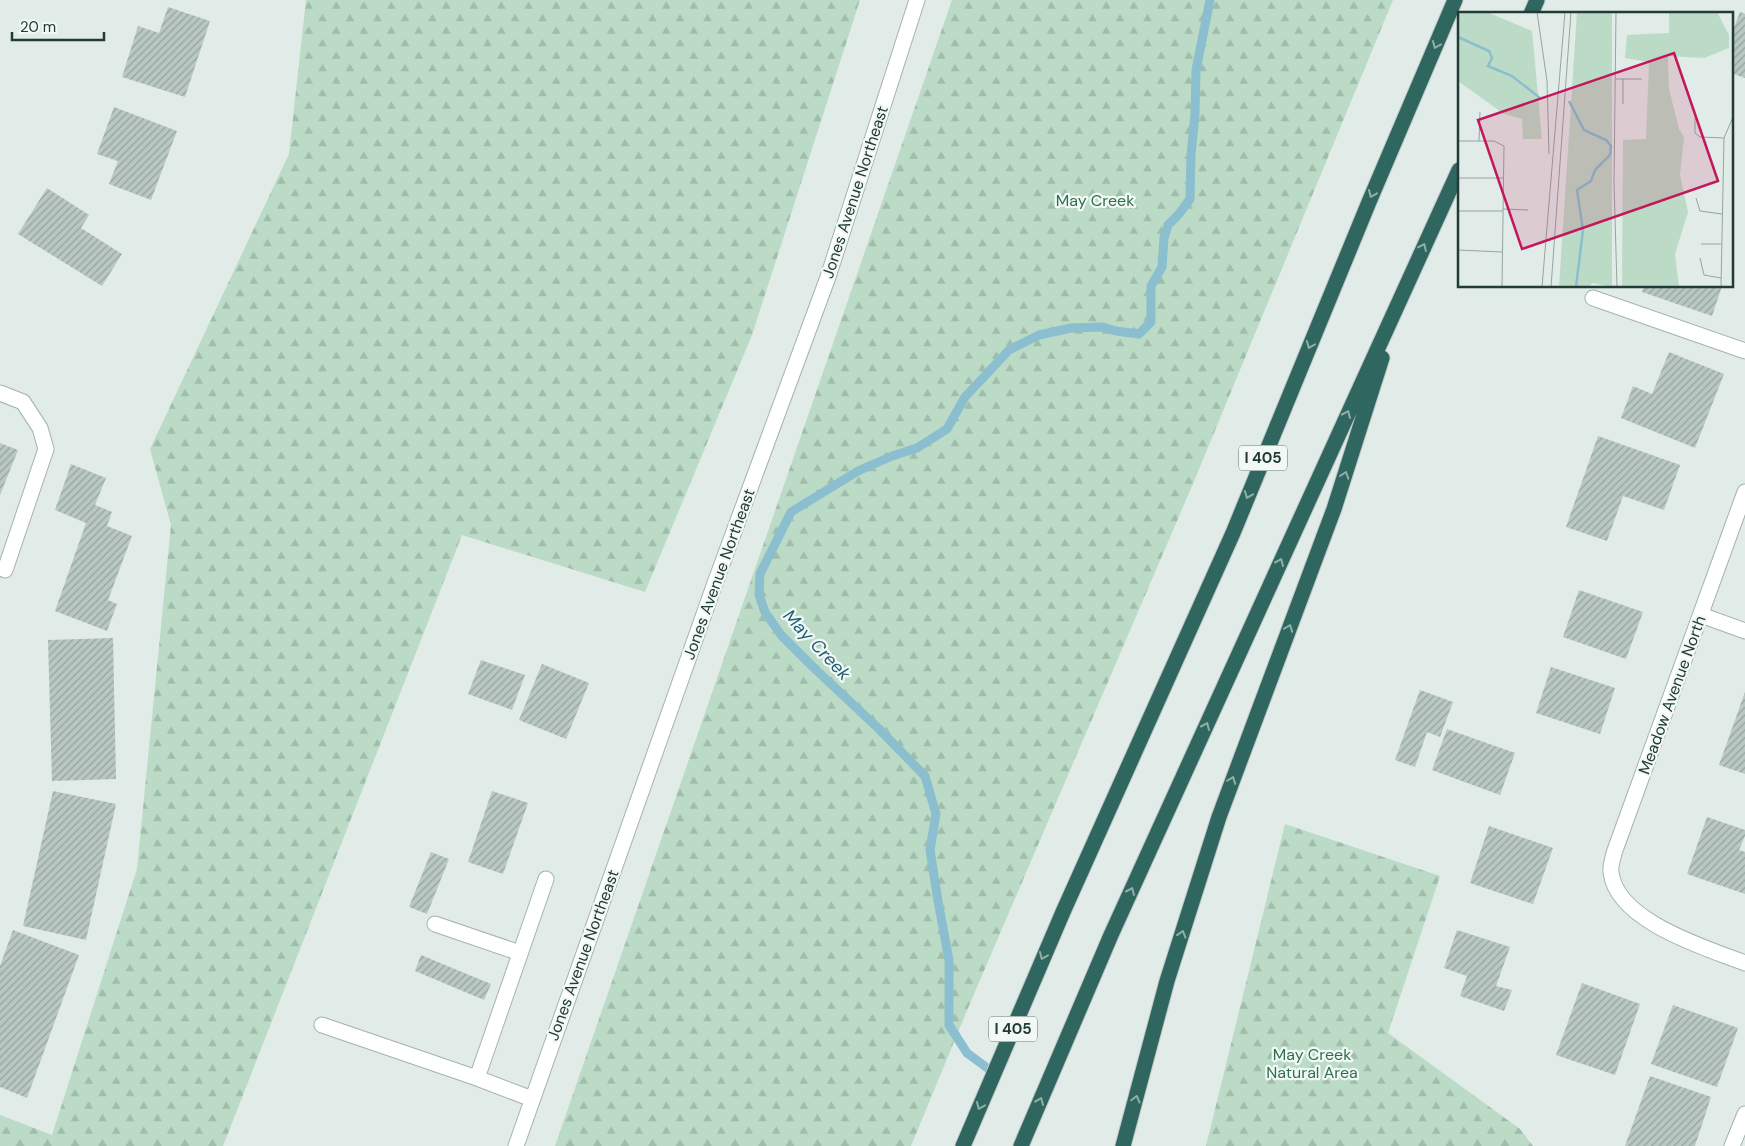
<svg xmlns="http://www.w3.org/2000/svg" width="1745" height="1146" font-family="'DM Sans',sans-serif">
<style>
.forest{fill:url(#forest-firs)}
.lines{fill:none;stroke-linecap:round;stroke-linejoin:round}
.stream{stroke:#8bbece;stroke-width:9}
.building{fill:url(#building-hatch)}
.minor-casing{stroke:#a4b3ae;stroke-width:17}
.highway-casing{stroke:#c1c8c7;stroke-width:17}
.minor{stroke:#fff;stroke-width:15}
.highway{stroke:#2f665f;stroke-width:15}
.oneway{stroke:#90afaa}
.labels{text-anchor:middle;dominant-baseline:central;stroke-width:4.5;stroke-linejoin:round;paint-order:stroke}
.shield{fill:#f1f8f5;stroke:#60746f;stroke-width:1}
.shield-label{font-size:15px;font-weight:bold;fill:#223b36}
.street-label{font-size:16px;fill:#223b36;stroke:#f1f8f5}
.park-label{font-size:16px;fill:#2e704d;stroke:#f1f8f5}
.water-label{font-size:18px;font-style:italic;fill:#1f5e74;stroke:#f1f8f5}
.inset-river{fill:none;stroke:#8bbece;stroke-width:2.5}
.inset-road{fill:none;stroke:#95a5a0;stroke-width:1}
.view{fill:#c2185b;fill-opacity:0.15;stroke:#c2185b;stroke-width:2.5}
.inset-edge{fill:none;stroke:#223b36;stroke-width:2.5}
</style>
<defs>
<pattern id="forest-firs" width="22" height="20" patternUnits="userSpaceOnUse" patternTransform="scale(1.25)"><rect width="22" height="20" fill="#bbdbc6"/><path d="M5 1l3.5 6h-7zM16 11l3.5 6h-7z" fill="#a0bdab"/></pattern>
<pattern id="building-hatch" width="6" height="6" patternUnits="userSpaceOnUse" patternTransform="scale(1.25)"><rect width="6" height="6" fill="#b9c8c3"/><path d="M-1 1l2-2M0 6l6-6M5 7l2-2" fill="none" stroke="#96a49f"/></pattern>
</defs>
<rect width="100%" height="100%" fill="#e1ebe7"/>
<path class="forest" d="M 306,0 L 860,0 L 752,335 L 645,592 L 462,535 L 223,1146 L 0,1146 L 0,1115 L 52,1135 L 137,869 L 171,525 L 150,449 L 289,154 Z
M 952,0 L 1393,0 L 1192,486 L 971,1001 L 911,1146 L 555,1146 Z
M 1285,824 L 1440,876 L 1388,1033 L 1520,1129 L 1533,1146 L 1206,1146 Z"/>
<g class="lines">
<path class="stream" d="M 990,1070 L 967,1053 L 949,1025 L 949,960 L 938,901 L 930,850 L 936,814 L 925,776 L 878,728 L 813,667 L 781,635 L 765,612 L 759,595 L 760,574 L 791,512 L 858,471 L 892,456 L 917,448 L 947,429 L 965,397 L 1009,350 L 1039,335 L 1071,328 L 1103,327 L 1116,331 L 1139,334 L 1151,322 L 1151,286 L 1162,267 L 1164,238 L 1168,225 L 1179,214 L 1190,199 L 1191,155 L 1195,114 L 1196,70 L 1210,0"/>
</g>
<path class="building" d="M 168,7 L 210,21 L 185,97 L 122,77 L 138,26 L 159,33 Z
M 1740,12 L 1745,14 L 1745,78 L 1731,73 L 1731,35 Z
M 114,107 L 177,131 L 151,200 L 109,184 L 118,161 L 97,154 Z
M 47,188 L 89,215 L 81,228 L 122,254 L 102,286 L 18,234 Z
M 1644,286 L 1722,286 L 1712,316 L 1642,292 Z
M 1669,352 L 1724,374 L 1695,448 L 1621,418 L 1633,386 L 1652,394 Z
M 1598,436 L 1680,465 L 1664,510 L 1623,496 L 1607,541 L 1566,527 Z
M 0,443 L 18,450 L 0,495 Z
M 71,464 L 106,478 L 95,505 L 112,512 L 107,526 L 132,536 L 108,600 L 117,604 L 107,631 L 55,611 L 86,523 L 55,510 Z
M 1579,590 L 1643,612 L 1626,659 L 1563,637 Z
M 113,638 L 116,779 L 52,781 L 48,640 Z
M 481,660 L 525,675 L 512,710 L 468,694 Z
M 542,664 L 589,683 L 566,739 L 519,720 Z
M 1551,667 L 1615,688 L 1600,734 L 1536,713 Z
M 1420,690 L 1453,702 L 1440,737 L 1427,732 L 1415,767 L 1395,760 Z
M 1745,692 L 1745,774 L 1719,765 Z
M 1447,729 L 1515,753 L 1500,795 L 1432,770 Z
M 53,791 L 116,804 L 86,940 L 23,926 Z
M 492,791 L 528,803 L 503,874 L 468,862 Z
M 1707,817 L 1745,830 L 1745,836 L 1739,850 L 1745,852 L 1745,894 L 1687,874 Z
M 1489,826 L 1553,848 L 1533,904 L 1470,883 Z
M 431,852 L 449,859 L 427,914 L 409,907 Z
M 13,930 L 79,955 L 27,1098 L 0,1087 L 0,966 Z
M 1457,930 L 1510,947 L 1496,986 L 1512,990 L 1504,1011 L 1460,996 L 1467,976 L 1444,968 Z
M 421,955 L 491,984 L 484,1000 L 415,971 Z
M 1582,983 L 1640,1004 L 1615,1075 L 1556,1055 Z
M 1673,1005 L 1738,1028 L 1717,1087 L 1651,1064 Z
M 1650,1076 L 1711,1097 L 1695,1146 L 1625,1146 Z"/>
<g class="lines">
<g class="minor-casing">
<path id="minor" d="M 1593,298 L 1745,351
M 0,393 L 23,402 L 40,428 L 46,449 L 5,570
M 1745,492 L 1614,853 C 1613,859 1610,866 1611,872 C 1616,921 1706,948 1745,963
M 1701,615 L 1745,631
M 435,924 L 520,953
M 322,1025 L 477,1078 L 532,1099
M 477,1078 L 546,879
M 516,1146 L 715,583 L 828,277 L 917,0
M 1732,1146 L 1745,1114"/>
</g>
<g class="highway-casing">
<path id="highway" d="M 1531,14 L 1537,0
M 963,1146 L 1063,912 L 1233,533 L 1369,202 L 1455,0
M 1021,1146 L 1111,935 L 1459,170
M 1123,1146 L 1167,981 L 1219,817 L 1334,509 L 1382,358"/>
</g>
<use href="#minor" class="minor"/>
<use href="#highway" class="highway"/>
</g>
<defs><path id="oneway-chevron" d="M-2-3.5L2.5 0L-2 3.5" fill="none" stroke-width="1.6" stroke-linecap="round" stroke-linejoin="round" transform="scale(1.25)"/></defs>
<g class="oneway">
<use href="#oneway-chevron" transform="translate(1436 45) rotate(113)"/>
<use href="#oneway-chevron" transform="translate(1372 194) rotate(113)"/>
<use href="#oneway-chevron" transform="translate(1423 247) rotate(-65)"/>
<use href="#oneway-chevron" transform="translate(1310 345) rotate(112)"/>
<use href="#oneway-chevron" transform="translate(1347 414) rotate(-66)"/>
<use href="#oneway-chevron" transform="translate(1345 475) rotate(-72)"/>
<use href="#oneway-chevron" transform="translate(1248 495) rotate(112)"/>
<use href="#oneway-chevron" transform="translate(1280 562) rotate(-66)"/>
<use href="#oneway-chevron" transform="translate(1289 628) rotate(-69)"/>
<use href="#oneway-chevron" transform="translate(1206 726) rotate(-66)"/>
<use href="#oneway-chevron" transform="translate(1232 780) rotate(-69)"/>
<use href="#oneway-chevron" transform="translate(1131 891) rotate(-66)"/>
<use href="#oneway-chevron" transform="translate(1182 934) rotate(-73)"/>
<use href="#oneway-chevron" transform="translate(1043 956) rotate(113)"/>
<use href="#oneway-chevron" transform="translate(1136 1099) rotate(-75)"/>
<use href="#oneway-chevron" transform="translate(1040 1101) rotate(-67)"/>
<use href="#oneway-chevron" transform="translate(980 1106) rotate(113)"/>
</g>
<g class="labels">
<g class="shield">
<rect x="1239" y="445.5" width="48" height="25" rx="4"/>
<rect x="989" y="1016.5" width="48" height="25" rx="4"/>
</g>
<g class="shield-label">
<text x="1263" y="458">I 405</text>
<text x="1013" y="1029">I 405</text>
</g>
<g class="street-label">
<text transform="translate(855 192) rotate(-72)">Jones Avenue Northeast</text>
<text transform="translate(719 574) rotate(-70)">Jones Avenue Northeast</text>
<text transform="translate(1672 695) rotate(-70)">Meadow Avenue North</text>
<text transform="translate(583 955) rotate(-70)">Jones Avenue Northeast</text>
</g>
<g class="park-label">
<text x="1095" y="200">May Creek</text>
<text x="1312" y="1054">May Creek<tspan x="1312" dy="18">Natural Area</tspan></text>
</g>
<g class="water-label">
<text transform="translate(817 645) rotate(47)">May Creek</text>
</g>
</g>
<g transform="translate(1458 12)">
<rect width="275" height="275" fill="#e1ebe7"/>
<path d="M 0,0 L 29,0 L 74,19 L 84,127 L 65,127 L 64,107 L 46,102 L 0,69 ZM 119,0 L 154,0 L 154,275 L 134,271 L 131,275 L 101,275 ZM 211,0 L 259,0 L 271,23 L 271,36 L 246,46 L 210,44 L 211,77 L 221,117 L 226,125 L 222,163 L 230,200 L 217,242 L 221,275 L 164,275 L 165,128 L 188,127 L 191,50 L 167,46 L 169,23 L 211,21 Z" fill="#bbdbc6"/>
<path class="inset-river" d="M 0,25 L 31,39 L 34,46 L 30,54 L 54,64 L 82,86M 111,89 L 126,118 L 148,128 L 153,134 L 152,143 L 137,158 L 133,169 L 119,178 L 125,218 L 118,275"/>
<path class="inset-road" d="M 79,0 L 89,69 L 91,142M 158,0 L 156,170 L 159,275M 158,67 L 184,67M 165,67 L 165,92M 275,79 L 275,105M 237,106 L 237,121 L 242,125 L 266,126M 0,129 L 36,129 L 46,134 L 44,275M 21,129 L 22,100M 0,166 L 46,166M 238,186 L 242,199 L 264,202M 45,197 L 70,198M 0,199 L 45,199M 243,232 L 263,232M 0,238 L 44,240M 242,246 L 246,263 L 263,266M 84,275 L 107,0M 93,275 L 113,0M 263,275 L 266,126 L 275,105"/>
<path class="view" d="M 216,41 L 260,169 L 64,237 L 20,108 Z"/>
<rect width="275" height="275" class="inset-edge"/>
</g>
<path d="M12 32v8h92v-8" fill="none" stroke="#223b36" stroke-width="2.5"/>
<text x="20" y="32" font-size="15" fill="#223b36" stroke="#f1f8f5" stroke-width="4" paint-order="stroke">20 m</text>
</svg>
